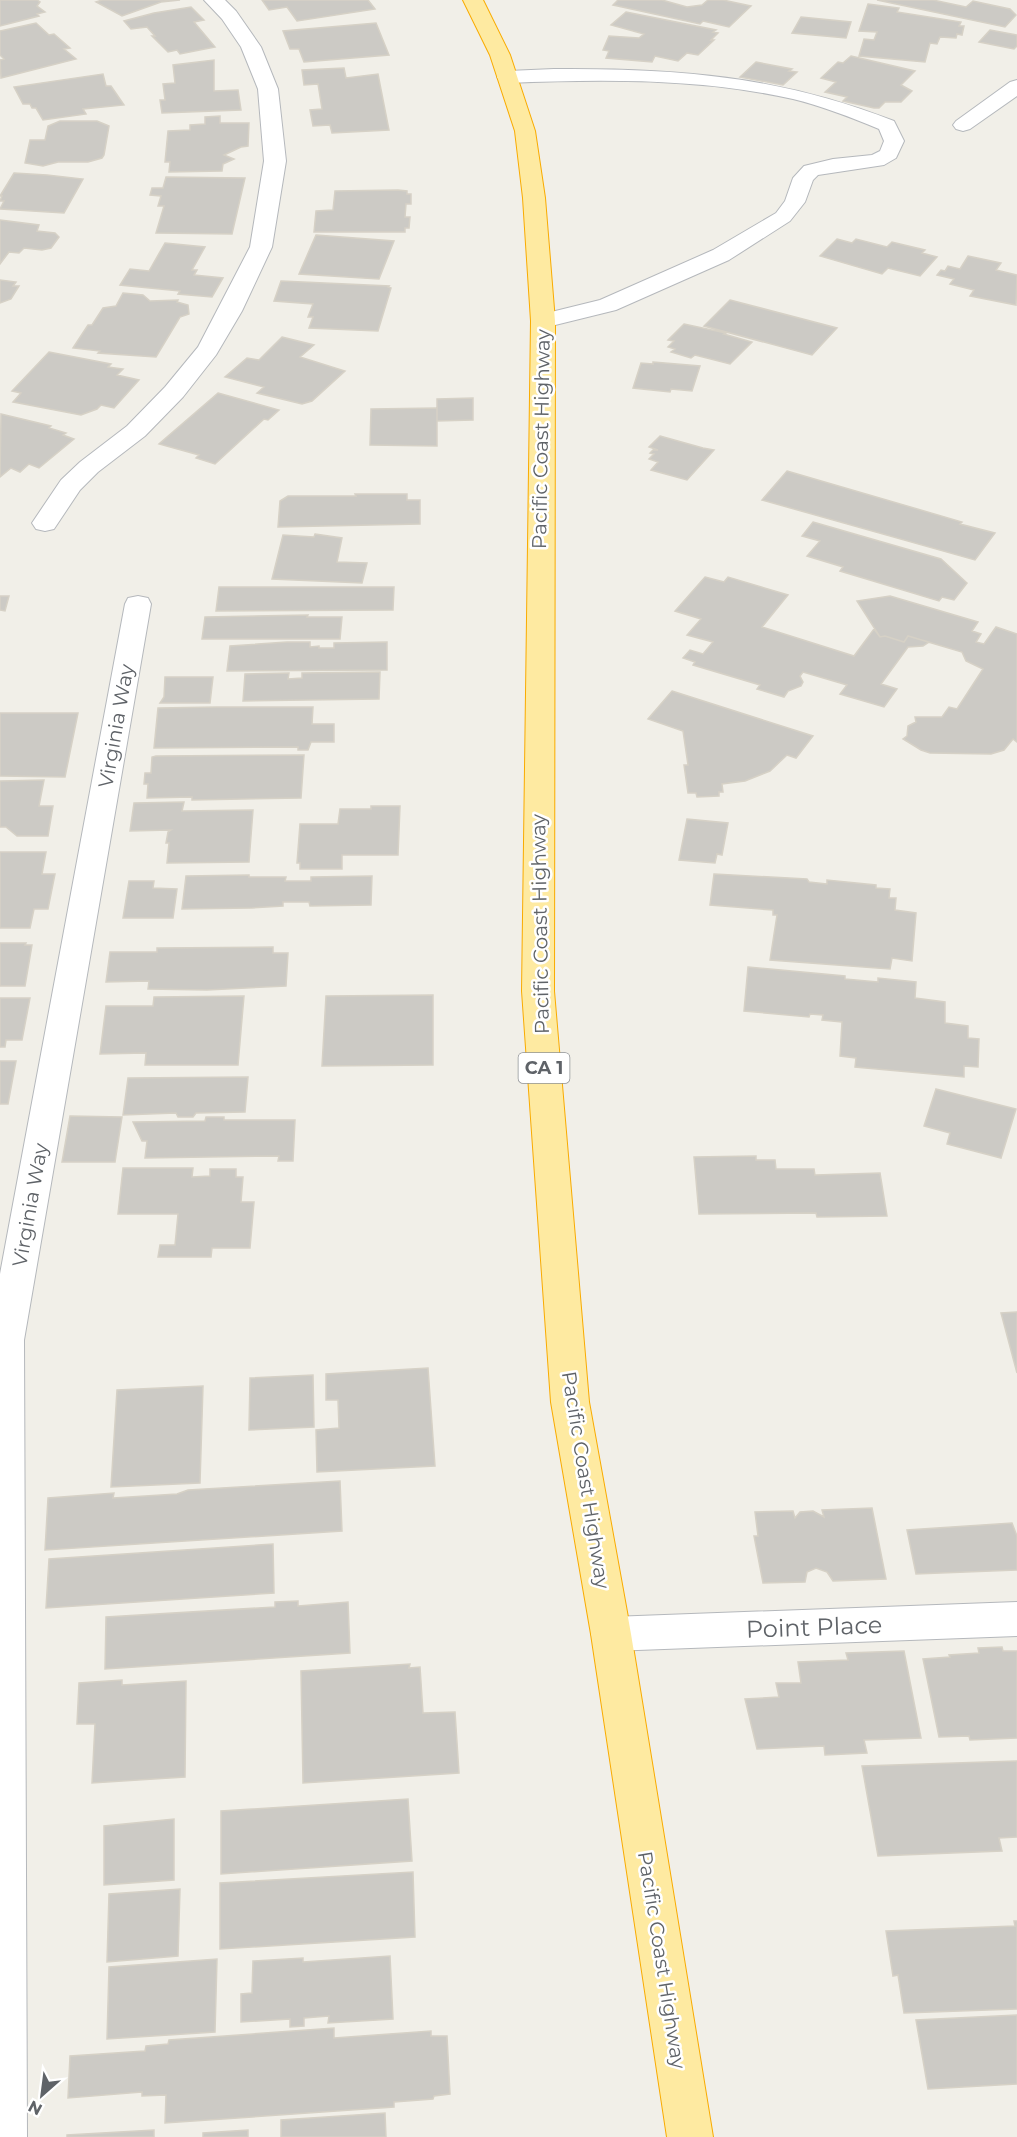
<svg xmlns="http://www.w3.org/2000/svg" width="1017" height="2137" font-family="Montserrat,sans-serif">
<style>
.building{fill:#cccac5;stroke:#d6d1c6;stroke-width:1.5}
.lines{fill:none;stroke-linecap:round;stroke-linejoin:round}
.service-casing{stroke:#b5b8bc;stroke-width:2}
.minor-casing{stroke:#b5b8bc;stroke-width:2}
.trunk-casing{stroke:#f9ab00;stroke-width:2}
.service{fill:#fff;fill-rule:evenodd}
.minor{fill:#fff;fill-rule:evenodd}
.trunk{fill:#feeaa1;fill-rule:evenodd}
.labels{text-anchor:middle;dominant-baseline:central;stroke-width:5;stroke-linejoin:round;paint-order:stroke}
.shield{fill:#fff;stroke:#8f9295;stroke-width:1.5}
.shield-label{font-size:18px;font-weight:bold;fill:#5f6368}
.street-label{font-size:20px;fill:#5f6368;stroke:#fff}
.near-street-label{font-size:24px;fill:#5f6368;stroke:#fff}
</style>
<rect width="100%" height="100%" fill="#f1efe8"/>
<path class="building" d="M 0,0 L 37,0 L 40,2 L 37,6 L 45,12 L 37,14 L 39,16 L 0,26 Z
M 102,0 L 180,0 L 161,2 L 122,16 L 96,2 Z
M 262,0 L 368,0 L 375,9 L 297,21 L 287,7 L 269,10 Z
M 618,0 L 662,0 L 687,7 L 702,5 L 708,0 L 723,0 L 751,6 L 729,27 L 703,21 L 700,24 L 613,5 Z
M 877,0 L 933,0 L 966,7 L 973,1 L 1010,9 L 1016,15 L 1005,27 Z
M 868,4 L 899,8 L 897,12 L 961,22 L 959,26 L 964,26 L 962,35 L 957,34 L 956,38 L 940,37 L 937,44 L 930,43 L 925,62 L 859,56 L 864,39 L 874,40 L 877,32 L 859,31 Z
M 191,7 L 204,20 L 194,22 L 215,47 L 180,54 L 177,50 L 168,52 L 152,36 L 155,36 L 147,27 L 131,29 L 124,21 L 154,13 Z
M 626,12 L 716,30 L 713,32 L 718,33 L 711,40 L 714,40 L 698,55 L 687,53 L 678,61 L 655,56 L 652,62 L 606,58 L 609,51 L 603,50 L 609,36 L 639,38 L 644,34 L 611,25 Z
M 801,17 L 851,22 L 846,38 L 792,33 Z
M 36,23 L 49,35 L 54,34 L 70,48 L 64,49 L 76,59 L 1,78 L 0,60 L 4,59 L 0,55 L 0,31 Z
M 376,23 L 389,55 L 304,62 L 299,49 L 290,49 L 283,31 Z
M 990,30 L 1017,35 L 1017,46 L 1014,49 L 979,42 Z
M 851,56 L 915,71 L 901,85 L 912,91 L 901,102 L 885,102 L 879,108 L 874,108 L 843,101 L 847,97 L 825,92 L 836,82 L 821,78 L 838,62 L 843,63 Z
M 214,60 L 214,91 L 238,90 L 241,110 L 162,113 L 160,100 L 165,100 L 163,84 L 175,83 L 173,65 Z
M 756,62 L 792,69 L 789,71 L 797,72 L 783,85 L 740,77 Z
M 344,68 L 346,78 L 378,74 L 389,130 L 332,133 L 330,125 L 313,126 L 310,110 L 322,109 L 318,84 L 304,85 L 302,70 Z
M 103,74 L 106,86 L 111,86 L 124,105 L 83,109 L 86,114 L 43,120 L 36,108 L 32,108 L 30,104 L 23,104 L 14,87 Z
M 220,116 L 220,123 L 249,123 L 248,146 L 241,147 L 224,155 L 234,159 L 223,164 L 222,171 L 169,172 L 170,162 L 165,162 L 168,131 L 190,130 L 190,125 L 205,124 L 205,117 Z
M 60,121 L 97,121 L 109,126 L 104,155 L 102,158 L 88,162 L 58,162 L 43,166 L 25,163 L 30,140 L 45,140 L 48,126 Z
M 14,173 L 47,175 L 83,179 L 64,213 L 0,209 L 4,201 L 0,201 L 2,196 L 0,196 Z
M 166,177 L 245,178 L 232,234 L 156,233 L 164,206 L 158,206 L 161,196 L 150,195 L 152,188 L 163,188 Z
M 398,190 L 407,191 L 407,194 L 411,194 L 411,204 L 406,204 L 405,217 L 410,217 L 409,228 L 405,228 L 405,232 L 314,232 L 316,211 L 333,210 L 335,191 Z
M 0,220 L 39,225 L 37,231 L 55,233 L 59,237 L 51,248 L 42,250 L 24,248 L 19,253 L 9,252 L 0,264 Z
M 316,235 L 394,241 L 379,279 L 299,274 Z
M 837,239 L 852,243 L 856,239 L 887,247 L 892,242 L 925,250 L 922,253 L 937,257 L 920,276 L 888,268 L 882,274 L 820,256 Z
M 165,243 L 205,247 L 192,270 L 197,270 L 194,275 L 223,278 L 212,297 L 178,294 L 180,291 L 120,285 L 130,269 L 149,271 Z
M 968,256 L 1001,263 L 996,270 L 1017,275 L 1016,305 L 970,296 L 974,290 L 950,284 L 954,279 L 937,275 L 941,270 L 945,271 L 948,266 L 960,269 Z
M 0,280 L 16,282 L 13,286 L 19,286 L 11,299 L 0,303 Z
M 281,281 L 389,286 L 388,287 L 391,288 L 378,331 L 309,328 L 313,317 L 308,317 L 313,304 L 274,301 Z
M 123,293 L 143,295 L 150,301 L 178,300 L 177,302 L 188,305 L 189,314 L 180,317 L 156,357 L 98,353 L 100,351 L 73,348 L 88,325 L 92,325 L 103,308 L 116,306 Z
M 730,300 L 837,328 L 812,355 L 704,326 Z
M 684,324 L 726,333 L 724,334 L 752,342 L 730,364 L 695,355 L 691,358 L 671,352 L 675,349 L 668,347 L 674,341 L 668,340 Z
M 282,337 L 314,345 L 300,357 L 345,371 L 312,401 L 302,404 L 257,393 L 264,387 L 225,377 L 247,358 L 259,360 Z
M 49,352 L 111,364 L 108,367 L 123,369 L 117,375 L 139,380 L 114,408 L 101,405 L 97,409 L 81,415 L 13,402 L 21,393 L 12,391 Z
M 653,362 L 700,366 L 692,391 L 671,389 L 670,392 L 633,388 L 641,363 L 653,364 Z
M 218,393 L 279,410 L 268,420 L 264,419 L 215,464 L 196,458 L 199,455 L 159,444 Z
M 473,398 L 473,420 L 437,421 L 437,399 Z
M 437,408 L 437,446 L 370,445 L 371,409 Z
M 1,414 L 51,426 L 49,428 L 66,433 L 63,435 L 74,439 L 39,468 L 29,464 L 20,472 L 11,468 L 0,477 Z
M 660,436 L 703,448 L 714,450 L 687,480 L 651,470 L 658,462 L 649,459 L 654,454 L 650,453 L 653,450 L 658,450 L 649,447 Z
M 787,471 L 962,522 L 960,524 L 995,533 L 975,560 L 762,500 Z
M 355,494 L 407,494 L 407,500 L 420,500 L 420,524 L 278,527 L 280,501 L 288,496 L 356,496 Z
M 813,522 L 941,559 L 967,583 L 954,600 L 942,597 L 939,601 L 840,571 L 843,567 L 807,556 L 820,541 L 802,536 Z
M 315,534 L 342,538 L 337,562 L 367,563 L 362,583 L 272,579 L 283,535 L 314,537 Z
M 705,577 L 724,582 L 728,577 L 788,595 L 762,627 L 854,656 L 874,629 L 880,637 L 885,636 L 904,642 L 908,636 L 929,642 L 923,646 L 908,647 L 881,684 L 897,689 L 884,707 L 840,694 L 847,685 L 803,672 L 800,676 L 803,682 L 801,686 L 788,691 L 784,697 L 757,689 L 760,685 L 693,665 L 695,662 L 683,658 L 690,650 L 703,654 L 713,642 L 687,635 L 701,619 L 675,611 Z
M 219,587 L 394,587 L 393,610 L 216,611 Z
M 0,596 L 9,596 L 5,611 L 0,610 Z
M 890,596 L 978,622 L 972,631 L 981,634 L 976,642 L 984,644 L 996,627 L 1017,634 L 1017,742 L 1013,739 L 1004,750 L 991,754 L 930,753 L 921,750 L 903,739 L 907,736 L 908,726 L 916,722 L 915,717 L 942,717 L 949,707 L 957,709 L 983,669 L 966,661 L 962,652 L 908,636 L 904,642 L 885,636 L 880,637 L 857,601 Z
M 308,615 L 307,617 L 342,617 L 340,639 L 202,639 L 205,617 Z
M 287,642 L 310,642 L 310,647 L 319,646 L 319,648 L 334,648 L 334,643 L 387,642 L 387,670 L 227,671 L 230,646 Z
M 380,672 L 379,699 L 243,701 L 245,674 L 289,673 L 288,679 L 302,678 L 302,673 Z
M 165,677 L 213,677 L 210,703 L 160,703 L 164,697 Z
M 672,691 L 813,736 L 796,758 L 787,755 L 770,771 L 745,781 L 722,784 L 723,792 L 719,792 L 719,796 L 697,797 L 696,793 L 688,793 L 684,765 L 688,765 L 683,731 L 648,719 Z
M 217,707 L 313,707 L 312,724 L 334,724 L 334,742 L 311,742 L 308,750 L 298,750 L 298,747 L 154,748 L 158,708 Z
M 0,713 L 78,713 L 65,777 L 0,776 Z
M 304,755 L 301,798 L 192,800 L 192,797 L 147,798 L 148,784 L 144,784 L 145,773 L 151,773 L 152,757 L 156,756 Z
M 44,780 L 39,806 L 53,806 L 48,836 L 17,836 L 6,827 L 0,827 L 0,781 Z
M 184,802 L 182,811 L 253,810 L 249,862 L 167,863 L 169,843 L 166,843 L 168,832 L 171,830 L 130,831 L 134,803 Z
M 371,806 L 400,806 L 398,855 L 342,855 L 342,869 L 300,869 L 300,863 L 297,863 L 300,824 L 338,824 L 340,809 L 371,809 Z
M 687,819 L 728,823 L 722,855 L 717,854 L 715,863 L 679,860 Z
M 0,852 L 46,852 L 42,874 L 55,874 L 48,909 L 34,909 L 30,928 L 0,928 Z
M 714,874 L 807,879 L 809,882 L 827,884 L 827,880 L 876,885 L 876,888 L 890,889 L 889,898 L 896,898 L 895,910 L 916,913 L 912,961 L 892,958 L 890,969 L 770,960 L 777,915 L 773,915 L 773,910 L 710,905 Z
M 249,875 L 249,877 L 286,877 L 285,881 L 311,881 L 311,877 L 372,876 L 371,905 L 310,906 L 309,902 L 283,902 L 283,906 L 252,908 L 182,909 L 186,876 Z
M 129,881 L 154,881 L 153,888 L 177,889 L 173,918 L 123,918 Z
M 0,943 L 26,943 L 25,945 L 32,945 L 25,986 L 0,986 Z
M 273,947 L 273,953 L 288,953 L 286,986 L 207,990 L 148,989 L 149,981 L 106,982 L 110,952 L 157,952 L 157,948 Z
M 748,967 L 845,976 L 845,979 L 878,982 L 878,978 L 916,982 L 915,998 L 945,1002 L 945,1023 L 968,1026 L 968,1038 L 979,1039 L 978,1067 L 964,1066 L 964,1077 L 855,1067 L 856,1058 L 840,1056 L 842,1022 L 822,1020 L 823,1015 L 810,1014 L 809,1017 L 744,1011 Z
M 433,995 L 433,1065 L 322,1066 L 326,996 Z
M 244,996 L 238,1065 L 145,1065 L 146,1053 L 100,1054 L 106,1006 L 153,1006 L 154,997 Z
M 0,998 L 30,998 L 22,1040 L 6,1040 L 5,1047 L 0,1047 Z
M 0,1061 L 16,1061 L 8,1104 L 0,1104 Z
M 248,1077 L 245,1112 L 196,1113 L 193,1117 L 178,1117 L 176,1113 L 123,1115 L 128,1078 Z
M 936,1089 L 1016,1109 L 1001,1158 L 947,1144 L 950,1133 L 924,1126 Z
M 70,1116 L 122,1117 L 115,1162 L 62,1162 Z
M 206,1117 L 224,1117 L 224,1120 L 295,1120 L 293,1161 L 278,1161 L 279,1156 L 145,1158 L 147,1141 L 142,1141 L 133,1122 L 205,1121 Z
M 756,1156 L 756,1160 L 775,1160 L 776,1169 L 814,1169 L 815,1175 L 880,1173 L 887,1216 L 817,1217 L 816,1213 L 699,1214 L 694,1157 Z
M 123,1168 L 193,1168 L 192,1177 L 210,1176 L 210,1169 L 236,1169 L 236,1177 L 243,1177 L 241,1202 L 254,1202 L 250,1248 L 212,1248 L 211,1257 L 158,1257 L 160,1245 L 175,1245 L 178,1214 L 118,1214 Z
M 1017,1312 L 1017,1373 L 1001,1313 Z
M 428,1368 L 435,1466 L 317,1472 L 316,1430 L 339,1428 L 338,1400 L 326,1400 L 326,1374 Z
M 313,1375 L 314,1427 L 249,1430 L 250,1378 Z
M 203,1386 L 200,1483 L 111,1487 L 117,1390 Z
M 340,1481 L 342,1531 L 45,1550 L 48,1498 L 114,1493 L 113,1498 L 177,1494 L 188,1490 Z
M 872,1508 L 886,1579 L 833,1581 L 827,1572 L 816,1568 L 807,1572 L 805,1582 L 763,1583 L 754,1536 L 758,1536 L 755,1512 L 793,1511 L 795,1518 L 800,1512 L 813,1511 L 824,1517 L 822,1510 Z
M 1012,1523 L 1017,1536 L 1017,1570 L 916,1574 L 907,1530 Z
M 273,1544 L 274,1593 L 46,1608 L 49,1559 Z
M 298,1601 L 298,1606 L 348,1602 L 350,1653 L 105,1669 L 106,1617 L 275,1607 L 275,1602 Z
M 1002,1647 L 1003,1651 L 1017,1651 L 1017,1738 L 970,1740 L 969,1736 L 939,1737 L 923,1659 L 950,1657 L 949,1655 L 979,1653 L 978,1648 Z
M 904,1651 L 921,1738 L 864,1740 L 867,1753 L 825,1755 L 824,1746 L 757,1749 L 745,1699 L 779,1697 L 776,1683 L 801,1683 L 798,1662 L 848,1660 L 846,1653 Z
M 410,1664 L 409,1668 L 420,1667 L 423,1713 L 455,1712 L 459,1773 L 303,1783 L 301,1671 Z
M 122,1680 L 122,1685 L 186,1681 L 185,1777 L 92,1783 L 95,1724 L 77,1724 L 79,1683 Z
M 1017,1761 L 1017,1837 L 999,1838 L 1002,1851 L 878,1856 L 862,1766 Z
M 408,1799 L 412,1861 L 221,1874 L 221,1811 Z
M 174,1819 L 174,1880 L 104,1885 L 104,1826 Z
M 413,1872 L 415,1937 L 220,1949 L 220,1883 Z
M 180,1889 L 178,1956 L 107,1962 L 109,1894 Z
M 1014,1921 L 1017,1921 L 1017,2009 L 904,2013 L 898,1975 L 893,1976 L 886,1931 L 1015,1926 Z
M 390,1956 L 393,2019 L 328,2023 L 329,2016 L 304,2018 L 304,2026 L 290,2027 L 290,2019 L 241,2022 L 241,1994 L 252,1993 L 253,1961 L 303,1958 L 303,1962 Z
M 217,1959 L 215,2032 L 107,2039 L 109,1967 Z
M 1017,2015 L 1017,2084 L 928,2089 L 916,2020 Z
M 334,2028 L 334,2038 L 431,2031 L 431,2036 L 447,2036 L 450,2094 L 434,2096 L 433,2099 L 394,2102 L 394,2107 L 165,2123 L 166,2095 L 142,2096 L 142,2092 L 68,2098 L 70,2056 L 145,2051 L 146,2046 L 168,2044 L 169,2040 Z
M 385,2113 L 386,2137 L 281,2137 L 281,2120 Z
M 154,2130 L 154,2137 L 67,2137 L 67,2135 Z
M 248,2130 L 248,2137 L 203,2137 L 203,2133 Z"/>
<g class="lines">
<g class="service-casing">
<path id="service" d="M 554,69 C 676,68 779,76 894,121 L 904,141 L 896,158 L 884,165 L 818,175 L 813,180 L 805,202 L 790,221 L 729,260 L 616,310 L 543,328 L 535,326 L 532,321 L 535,316 L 600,300 L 713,250 L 776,213 L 785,201 L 793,178 L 804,166 L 833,159 L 872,155 L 880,151 L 884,141 L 879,129 C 850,117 822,106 793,99 C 699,78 602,79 507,83 L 500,81 L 497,77 L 500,73 L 507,71 Z"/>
</g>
<g class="minor-casing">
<path id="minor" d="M 204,0 L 225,0 L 236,11 L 261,47 L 278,89 L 286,161 L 272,247 L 242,311 L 216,355 L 183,397 L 145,436 L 98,472 L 80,490 L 54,529 L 45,531 L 36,529 L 32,523 L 61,480 L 80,462 L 127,426 L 165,387 L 198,347 L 250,247 L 264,161 L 258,89 L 241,47 L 222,19 Z
M 1017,80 L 1017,96 L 970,129 L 963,131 L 956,129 L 953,125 L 956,121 L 1010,82 Z
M 138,596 L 148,598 L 151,604 L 24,1340 L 27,2137 L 0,2137 L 0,1274 L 125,604 L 128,598 Z
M 1017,1602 L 1017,1636 L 611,1651 L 597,1646 L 591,1634 L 597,1622 L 611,1617 Z"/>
</g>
<g class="trunk-casing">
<path id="trunk" d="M 463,0 L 483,0 L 510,55 L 535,131 L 545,198 L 555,321 L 554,991 L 589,1402 L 631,1634 L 713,2137 L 667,2137 L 591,1634 L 551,1402 L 522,991 L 531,321 L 523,198 L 515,131 L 490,55 Z"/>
</g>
<use href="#service" class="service"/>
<use href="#minor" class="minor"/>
<use href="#trunk" class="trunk"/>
</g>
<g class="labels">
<rect class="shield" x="518.5" y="1053" width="51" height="30" rx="4.5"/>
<g class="shield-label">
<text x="544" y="1068">CA 1</text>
</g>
<g class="street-label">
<text transform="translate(541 439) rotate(-89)">Pacific Coast Highway</text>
<text transform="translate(116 726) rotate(-80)">Virginia Way</text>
<text transform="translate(540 924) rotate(-91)">Pacific Coast Highway</text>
<text transform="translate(30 1205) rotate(-80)">Virginia Way</text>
<text transform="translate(586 1480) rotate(81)">Pacific Coast Highway</text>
<text transform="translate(662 1960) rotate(81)">Pacific Coast Highway</text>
</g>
<g class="near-street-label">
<text transform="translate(814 1627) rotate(-2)">Point Place</text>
</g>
</g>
<g transform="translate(42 2095) rotate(208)" stroke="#ffffff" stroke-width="4.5" paint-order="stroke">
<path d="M0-4.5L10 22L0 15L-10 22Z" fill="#5f6368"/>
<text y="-9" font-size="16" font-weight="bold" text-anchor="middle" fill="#5f6368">N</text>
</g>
</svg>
